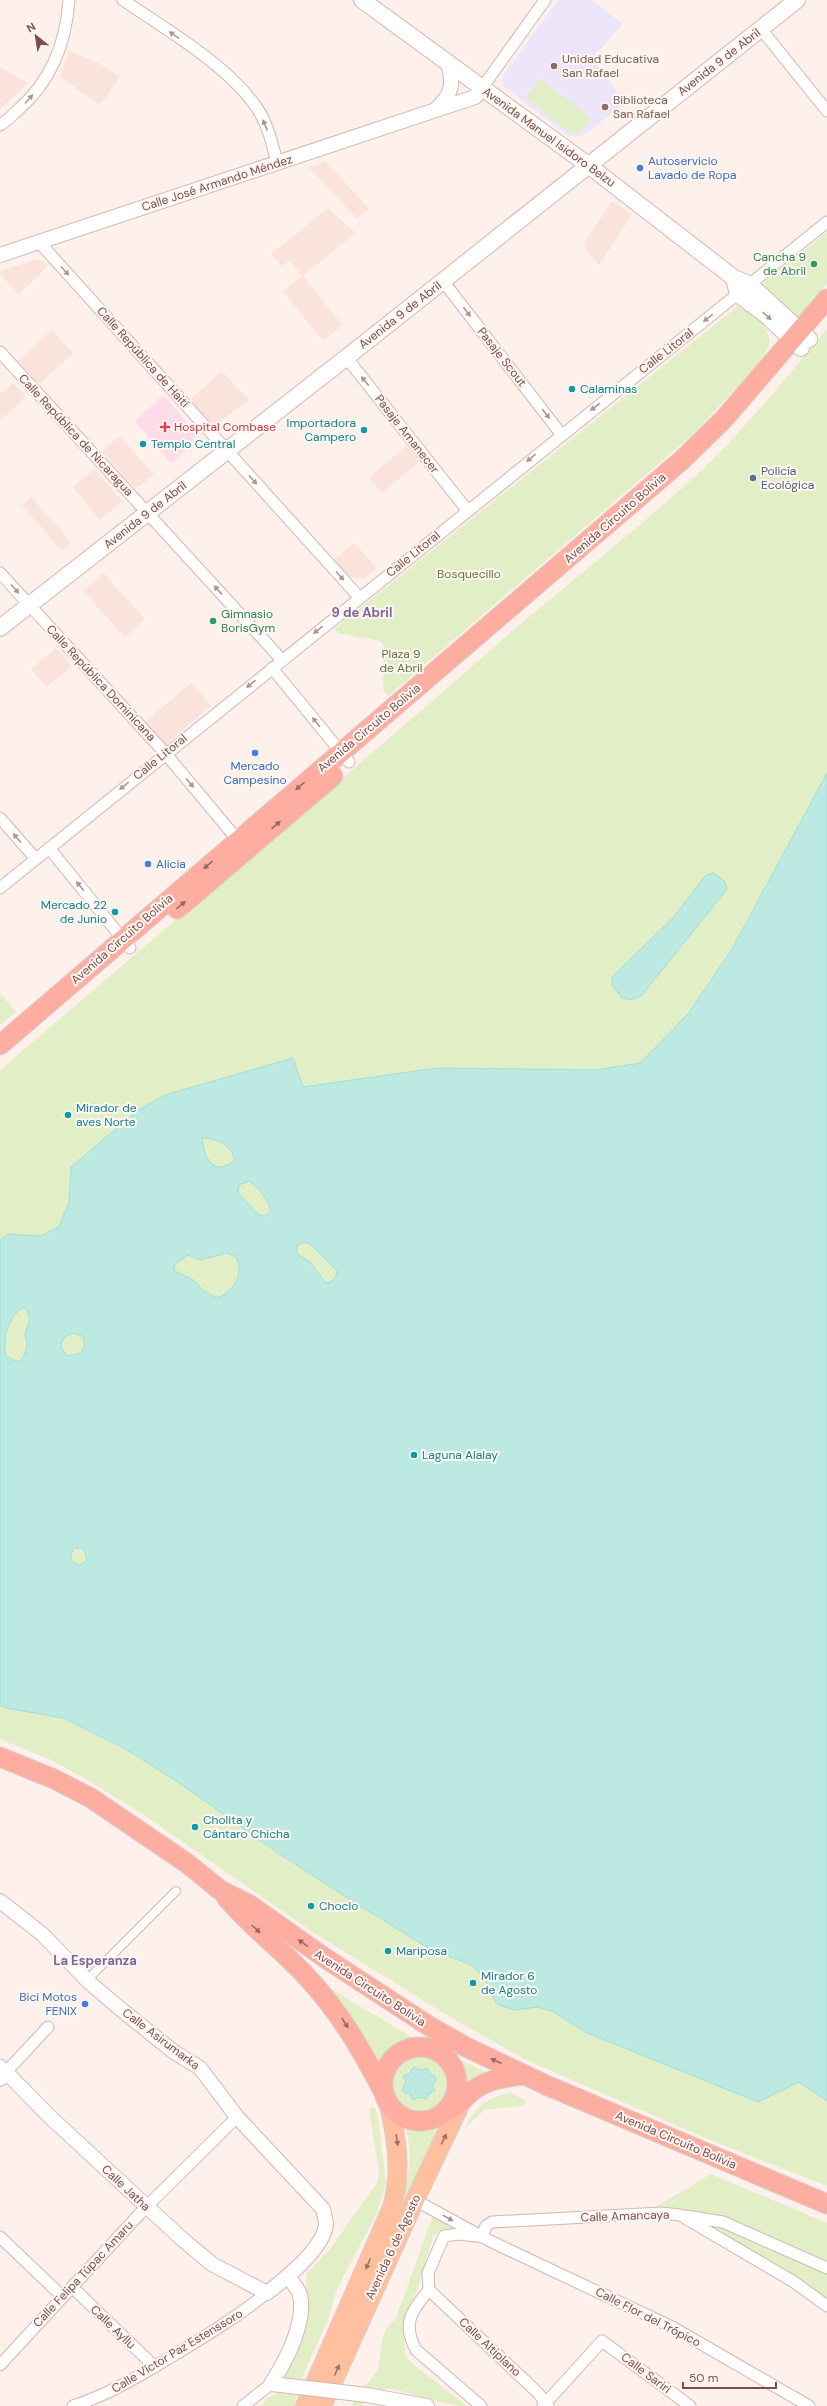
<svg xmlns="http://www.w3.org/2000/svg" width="827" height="2406" font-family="'DM Sans',sans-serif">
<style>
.residential{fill:#f9e3db}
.education{fill:#ede6fb}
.medical{fill:#fddcea}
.green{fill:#e2eec6}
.water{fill:#bceae3;stroke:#a1ddd5;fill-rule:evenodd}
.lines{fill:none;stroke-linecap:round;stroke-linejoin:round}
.pedestrian-casing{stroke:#d5b6b1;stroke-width:10}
.minor-casing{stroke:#d5b6b1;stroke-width:13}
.tertiary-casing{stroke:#d5b6b1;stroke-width:16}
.secondary-casing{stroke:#dab6b0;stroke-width:18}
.primary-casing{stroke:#dacdcc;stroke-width:20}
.trunk-casing{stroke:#dacdcc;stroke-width:21}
.pedestrian{stroke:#fff;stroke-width:8}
.minor{stroke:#fff;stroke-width:11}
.tertiary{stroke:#fff;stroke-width:14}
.secondary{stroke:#fff;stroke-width:16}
.primary{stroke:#ffc0a0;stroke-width:18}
.trunk{stroke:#feaea0;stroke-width:19}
.tertiary-bridge-casing{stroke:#d5b6b1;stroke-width:16;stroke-linecap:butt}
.tertiary-bridge{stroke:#fff;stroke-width:14}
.oneway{fill:#b09492}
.oneway2{fill:#9c6560}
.oneway3{fill:#a37064}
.education-dot{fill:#8d6e63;stroke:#fff6f2;stroke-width:1.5}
.shop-dot{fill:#3f7fe0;stroke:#fff6f2;stroke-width:1.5}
.leisure-dot{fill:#2e9e5b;stroke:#fff6f2;stroke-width:1.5}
.culture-dot{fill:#0f9aa8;stroke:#fff6f2;stroke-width:1.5}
.health-dot{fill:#e0444e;stroke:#fff6f2;stroke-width:1.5}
.service-dot{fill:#5c6f8a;stroke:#fff6f2;stroke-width:1.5}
.labels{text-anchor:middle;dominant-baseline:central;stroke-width:4;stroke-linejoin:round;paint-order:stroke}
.education-label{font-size:12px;fill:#785e54;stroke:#fff6f2;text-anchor:start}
.street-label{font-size:12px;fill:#7c4d4a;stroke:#fff6f2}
.shop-label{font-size:12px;fill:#366cbe;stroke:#fff6f2;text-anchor:start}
.leisure-label{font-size:12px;fill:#27864d;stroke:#fff6f2;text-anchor:end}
.culture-label{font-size:12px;fill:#0d838f;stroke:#fff6f2;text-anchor:start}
.health-label{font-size:12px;fill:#be3a42;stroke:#fff6f2;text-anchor:start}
.service-label{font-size:12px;fill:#4e5e75;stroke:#fff6f2;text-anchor:start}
.park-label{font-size:12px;fill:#5e773b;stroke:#fff6f2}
.neighbourhood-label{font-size:13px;font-weight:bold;fill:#7b669f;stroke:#fff6f2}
</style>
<rect width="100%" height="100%" fill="#fef0ea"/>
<path class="residential" d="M 69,51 L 102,65 L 120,77 L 100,105 L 60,77 Z
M 0,67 L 28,83 L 0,109 Z
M 325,162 L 369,208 L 357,219 L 309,167 Z
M 612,201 L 632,214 L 599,265 L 583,245 Z
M 328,208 L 355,233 L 303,276 L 342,325 L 323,341 L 283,291 L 302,276 L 290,260 L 282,266 L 271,254 Z
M 38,259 L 48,266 L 19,294 L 0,274 L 0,271 Z
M 52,330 L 73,353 L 39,384 L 18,361 Z
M 221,371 L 249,400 L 217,424 L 211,424 L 190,400 Z
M 13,383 L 26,397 L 0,421 L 0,394 Z
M 119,436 L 154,475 L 140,486 L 134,487 L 102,451 Z
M 406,446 L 419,462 L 382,493 L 369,478 Z
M 94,469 L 122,501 L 100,520 L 73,487 Z
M 31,497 L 71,542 L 62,550 L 22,506 Z
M 354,543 L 377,568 L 365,578 L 350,578 L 334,560 Z
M 103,573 L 145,619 L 125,637 L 83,591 Z
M 56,648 L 72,666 L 47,687 L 31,669 Z
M 191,683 L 211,706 L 164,746 L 144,723 Z"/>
<path class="education" d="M 558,0 L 592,0 L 623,24 L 592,58 L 625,103 L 584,135 L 579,136 L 569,136 L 504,87 L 502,81 L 503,75 Z"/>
<path class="medical" d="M 163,395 L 196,433 L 191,446 L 171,463 L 135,421 Z"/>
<path class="green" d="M 540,78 L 591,118 L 580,133 L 570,133 L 525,97 Z
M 827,232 L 827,283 L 797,320 L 763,286 L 765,282 Z
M 738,306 L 760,319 L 767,331 L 770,341 L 764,359 L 692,435 L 388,696 L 383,690 L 384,646 L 380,641 L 338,633 L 334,629 Z
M 827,329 L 827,773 L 732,949 L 688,1014 L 640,1063 L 596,1070 L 437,1068 L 303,1087 L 293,1058 L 165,1095 L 138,1110 L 72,1167 L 69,1202 L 59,1227 L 40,1236 L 8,1234 L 0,1240 L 0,1070 C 167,926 336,786 501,641 C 564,586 631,535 693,478 C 742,433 784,380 827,329 Z
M 0,993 L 16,1012 L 0,1025 Z
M 202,1138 C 215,1138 235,1147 234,1161 C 213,1177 204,1158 202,1138 Z
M 249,1181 C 260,1189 267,1198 271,1211 L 265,1216 L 259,1215 L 238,1193 L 239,1185 Z
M 303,1242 L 310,1244 L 336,1270 L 337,1274 L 331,1282 L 326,1283 L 316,1270 L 297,1254 L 297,1246 Z
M 227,1253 L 236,1257 C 244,1274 234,1292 217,1298 L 204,1291 L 193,1280 L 175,1272 L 174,1265 L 188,1255 L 200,1260 Z
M 24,1307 L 28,1312 L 30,1325 L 26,1330 L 25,1355 L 18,1362 L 6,1356 C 2,1338 8,1316 24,1307 Z
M 74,1333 L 84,1337 L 84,1346 L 81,1353 L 67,1356 L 61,1346 C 62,1338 66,1335 74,1333 Z
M71 1557a8 8 0 1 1 16 0a8 8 0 1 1-16 0Z
M 0,1705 L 6,1708 L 63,1718 L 124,1748 L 178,1782 L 281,1855 L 357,1904 L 431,1949 L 471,1965 L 485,1978 L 489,1991 L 499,2006 L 515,2010 L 537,2007 L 554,2012 L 585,2032 L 758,2102 L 799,2082 L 827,2101 L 827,2186 L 710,2140 L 526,2060 L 455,2020 L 314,1933 L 141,1813 L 84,1778 L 51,1760 L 0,1739 Z
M 325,1985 L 413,2038 C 396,2042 385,2048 379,2066 Z
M391 2083a29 29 0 1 1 58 0a29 29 0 1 1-58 0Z
M 460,2060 L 488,2073 L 463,2088 Z
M 510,2093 L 526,2100 L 523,2106 L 484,2110 L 465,2128 C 475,2107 487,2097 510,2093 Z
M 374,2107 L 378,2116 L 386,2183 L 377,2213 L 336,2291 L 328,2320 L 304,2373 L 294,2406 L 262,2406 L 267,2398 L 277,2394 L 299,2342 L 306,2310 L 306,2274 L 330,2249 L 377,2183 L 379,2173 L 369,2109 Z
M 444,2122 L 393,2229 C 405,2194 416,2161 405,2125 L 420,2128 Z
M 711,2174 L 827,2223 L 827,2265 L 714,2214 L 656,2207 Z
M 433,2215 L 465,2228 L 439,2230 L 433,2237 L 420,2282 L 403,2325 L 405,2354 L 408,2360 L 467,2406 C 446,2406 411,2393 389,2388 L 380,2390 L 371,2387 L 361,2406 L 352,2406 L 362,2387 L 369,2382 L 378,2369 L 383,2337 L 386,2329 L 396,2318 Z
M 705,2222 L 729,2230 L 827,2273 L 827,2300 L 787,2273 Z"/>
<path class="water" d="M 827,773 L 827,2101 L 799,2082 L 758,2102 L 585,2032 L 554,2012 L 537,2007 L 515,2010 L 498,2005 L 489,1991 L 485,1978 L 471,1965 L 430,1949 L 357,1904 L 281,1855 L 178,1782 L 124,1748 L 63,1718 L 6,1708 L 0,1705 L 0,1240 L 8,1234 L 40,1236 L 59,1227 L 69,1202 L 71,1167 L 138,1110 L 165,1095 L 293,1058 L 303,1087 L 437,1068 L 596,1070 L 640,1063 L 688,1014 L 732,949 ZM 202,1138 C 215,1137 235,1147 234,1161 C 213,1177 204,1158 202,1138 ZM 249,1181 C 260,1189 267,1198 271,1211 L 265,1216 L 259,1215 L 238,1193 L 239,1185 ZM 303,1242 L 310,1244 L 336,1270 L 337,1274 L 331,1282 L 326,1283 L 310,1262 L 297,1254 L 297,1246 ZM 227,1253 L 236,1257 C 244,1274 234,1292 217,1298 L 204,1291 L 193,1280 L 175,1271 L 174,1265 L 188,1255 L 200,1260 ZM 24,1307 C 34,1318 27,1324 25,1335 C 28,1344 27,1357 18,1362 L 6,1356 C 2,1339 8,1316 24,1307 ZM 74,1333 L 84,1337 L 84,1346 L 81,1353 L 67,1356 L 61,1347 C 62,1338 66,1335 74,1333 ZM 80,1548 L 85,1551 L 87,1560 L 83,1564 L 78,1565 L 72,1562 L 71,1554 L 74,1549 Z
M 714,873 L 725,882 L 727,889 L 642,995 L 632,1000 L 622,998 L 612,985 L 612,977 L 673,918 L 706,875 Z
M 414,2067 L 420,2070 L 427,2068 L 429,2073 L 436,2077 L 436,2082 L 432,2084 L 435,2091 L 428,2094 L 426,2099 L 418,2097 L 413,2100 L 410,2093 L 405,2093 L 402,2090 L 406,2082 L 403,2076 L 410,2074 L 411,2070 Z"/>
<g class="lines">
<g class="pedestrian-casing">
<path id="pedestrian" d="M 87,1980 L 176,1891"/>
</g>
<g class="minor-casing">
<path id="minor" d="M 123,0 C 165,29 228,65 257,108 C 268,124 272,144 277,162
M 761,29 L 827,111
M 482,88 L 545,0
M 0,125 C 7,121 13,115 19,109 C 52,80 66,43 69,0
M 39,242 L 359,597
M 443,281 L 561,434
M 0,352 L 282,660
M 346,357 L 467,510
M 0,573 L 165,753 L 241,844
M 272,668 L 349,762
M 0,818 L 35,858
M 49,848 L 130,948
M 0,888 L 827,222
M 0,2065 L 6,2072 L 48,2027
M 415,2200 L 490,2241 L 672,2327 L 809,2406
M 686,2216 L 723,2222 L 827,2268
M 477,2236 L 459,2234 L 444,2236 L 428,2273 L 429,2290 C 411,2311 402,2324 416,2350 L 481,2406
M 0,2237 L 63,2297
M 482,2237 L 486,2226 L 492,2222 L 661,2213 L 680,2215 L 794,2282 L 827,2306
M 72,2287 L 155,2367
M 429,2290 L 538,2393 L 548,2406
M 0,2365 L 146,2207 L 237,2117
M 73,2406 C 108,2395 139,2376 171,2357 C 204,2337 237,2317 267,2293
M 243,2406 L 271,2384
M 543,2406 L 602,2341 L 690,2406"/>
</g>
<g class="tertiary-casing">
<path id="tertiary" d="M 436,109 C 452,95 454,84 448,64
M 0,255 L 475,97 L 482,88
M 0,1901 L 42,1934 L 90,1983 L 118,2007 L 174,2052 L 200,2068 L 237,2117 L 323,2209 C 324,2214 326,2220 326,2225 C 323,2249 285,2279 267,2293 L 212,2264 L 182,2239 L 49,2116 L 6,2072 L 0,2079
M 281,2385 L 271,2384 C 286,2361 306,2323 300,2295 C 298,2288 292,2282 288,2277
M 367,2395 L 427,2406"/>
</g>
<g class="secondary-casing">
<path id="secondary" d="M 362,0 L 588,165 L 734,278 L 749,284 L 809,339
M 734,278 L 738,294 L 765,314 L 801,348
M 0,628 L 361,346 L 797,0"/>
</g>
<g class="primary-casing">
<path id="primary" d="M 305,2406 L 392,2207 C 402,2172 397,2138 388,2102
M 322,2406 L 415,2200 L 460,2105 L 457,2088"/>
</g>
<g class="trunk-casing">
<path id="trunk" d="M 177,909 L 333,776
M 0,1045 L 682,460 L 724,419 L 827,299
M 0,1757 L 54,1779 L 91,1798 L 188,1864 L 220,1890 L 250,1905 L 325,1958 L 429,2026 L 466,2047 L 546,2085 L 827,2204
M 226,1897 C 250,1926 281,1949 307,1977 C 340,2012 362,2051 384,2093
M383 2084a37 37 0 1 1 74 0a37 37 0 1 1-74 0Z
M 449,2109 C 460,2105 461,2101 469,2094 C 484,2079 506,2077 525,2075"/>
</g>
<use href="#pedestrian" class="pedestrian"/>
<use href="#minor" class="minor"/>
<use href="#tertiary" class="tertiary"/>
<use href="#secondary" class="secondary"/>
<use href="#primary" class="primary"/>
<use href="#trunk" class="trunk"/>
<g class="tertiary-bridge-casing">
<path id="tertiary-bridge" d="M 281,2385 L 367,2395"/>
</g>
<use href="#tertiary-bridge" class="tertiary-bridge"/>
</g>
<defs><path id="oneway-solid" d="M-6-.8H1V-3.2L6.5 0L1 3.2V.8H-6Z"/></defs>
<g class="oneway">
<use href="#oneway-solid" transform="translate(174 35) rotate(-146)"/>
<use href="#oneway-solid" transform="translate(29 99) rotate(-49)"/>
<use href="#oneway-solid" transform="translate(265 125) rotate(-113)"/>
<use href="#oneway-solid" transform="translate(65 271) rotate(48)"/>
<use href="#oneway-solid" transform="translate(467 312) rotate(52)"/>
<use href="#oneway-solid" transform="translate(767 316) rotate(42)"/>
<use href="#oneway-solid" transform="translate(708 318) rotate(142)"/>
<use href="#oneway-solid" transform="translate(365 381) rotate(-128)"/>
<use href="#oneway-solid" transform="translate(595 407) rotate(142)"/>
<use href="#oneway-solid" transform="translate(546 414) rotate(52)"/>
<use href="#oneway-solid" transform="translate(531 458) rotate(141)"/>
<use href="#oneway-solid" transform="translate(253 480) rotate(48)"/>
<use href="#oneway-solid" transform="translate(340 576) rotate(48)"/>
<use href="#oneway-solid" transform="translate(15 589) rotate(48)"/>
<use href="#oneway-solid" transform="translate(218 590) rotate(-133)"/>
<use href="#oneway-solid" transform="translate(318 630) rotate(141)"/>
<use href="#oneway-solid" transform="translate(251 684) rotate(141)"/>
<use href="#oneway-solid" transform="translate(316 722) rotate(-129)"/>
<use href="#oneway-solid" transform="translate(190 783) rotate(50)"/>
<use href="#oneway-solid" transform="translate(124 786) rotate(141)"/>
<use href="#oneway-solid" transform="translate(17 838) rotate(-131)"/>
<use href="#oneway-solid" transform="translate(80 886) rotate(-129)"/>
<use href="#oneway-solid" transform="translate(448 2218) rotate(29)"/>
</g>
<g class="oneway2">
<use href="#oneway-solid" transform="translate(300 786) rotate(140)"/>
<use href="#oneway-solid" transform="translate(276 825) rotate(-41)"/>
<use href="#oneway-solid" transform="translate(208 865) rotate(139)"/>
<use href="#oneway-solid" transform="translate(181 905) rotate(-40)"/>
<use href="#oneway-solid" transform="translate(256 1929) rotate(42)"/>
<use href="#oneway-solid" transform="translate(303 1943) rotate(-145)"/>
<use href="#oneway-solid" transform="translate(345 2023) rotate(57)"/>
<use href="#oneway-solid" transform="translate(496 2061) rotate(-155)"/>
</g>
<g class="oneway3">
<use href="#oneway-solid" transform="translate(444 2139) rotate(-64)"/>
<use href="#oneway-solid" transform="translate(397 2140) rotate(82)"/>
<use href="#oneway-solid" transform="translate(368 2264) rotate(113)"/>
<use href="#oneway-solid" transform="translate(337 2370) rotate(-66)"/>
</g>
<g class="education-dot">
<circle cx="554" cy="66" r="4"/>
<circle cx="605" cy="107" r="4"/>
</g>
<g class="shop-dot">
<circle cx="640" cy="168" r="4"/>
<circle cx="255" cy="753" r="4"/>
<circle cx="148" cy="864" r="4"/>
<circle cx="85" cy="2004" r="4"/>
</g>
<g class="leisure-dot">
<circle cx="814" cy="264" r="4"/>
<circle cx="213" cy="621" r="4"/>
</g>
<g class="culture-dot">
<circle cx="572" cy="389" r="4"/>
<circle cx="364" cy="430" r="4"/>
<circle cx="143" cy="444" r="4"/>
<circle cx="115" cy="912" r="4"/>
<circle cx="68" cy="1115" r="4"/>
<circle cx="414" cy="1455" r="4"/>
<circle cx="195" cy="1827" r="4"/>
<circle cx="311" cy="1906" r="4"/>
<circle cx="388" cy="1951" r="4"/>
<circle cx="473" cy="1983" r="4"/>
</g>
<path class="health-dot" d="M163 421h4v4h4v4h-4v4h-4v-4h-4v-4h4z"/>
<circle class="service-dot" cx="753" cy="478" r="4"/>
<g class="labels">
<g class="education-label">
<text x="562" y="59">Unidad Educativa<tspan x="562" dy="14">San Rafael</tspan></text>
<text x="613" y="100">Biblioteca<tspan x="613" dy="14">San Rafael</tspan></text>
</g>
<g class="street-label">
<text transform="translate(719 62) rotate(-38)">Avenida 9 de Abril</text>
<text transform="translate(549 137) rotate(36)">Avenida Manuel Isidoro Belzu</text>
<text transform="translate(217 183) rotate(-18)">Calle José Armando Méndez</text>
<text transform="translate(400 315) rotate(-38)">Avenida 9 de Abril</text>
<text transform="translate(666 351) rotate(-38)">Calle Litoral</text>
<text transform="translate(143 357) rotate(48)">Calle República de Haití</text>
<text transform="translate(502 357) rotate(52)">Pasaje Scout</text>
<text transform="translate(407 434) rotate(52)">Pasaje Amanecer</text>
<text transform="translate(76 435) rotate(47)">Calle República de Nicaragua</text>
<text transform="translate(145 515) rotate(-38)">Avenida 9 de Abril</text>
<text transform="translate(615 518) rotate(-41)">Avenida Circuito Bolivia</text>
<text transform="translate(413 554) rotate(-39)">Calle Litoral</text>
<text transform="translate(101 683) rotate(47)">Calle República Dominicana</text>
<text transform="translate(369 728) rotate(-40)">Avenida Circuito Bolivia</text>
<text transform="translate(160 757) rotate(-39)">Calle Litoral</text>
<text transform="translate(122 939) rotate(-41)">Avenida Circuito Bolivia</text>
<text transform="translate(370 1988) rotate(33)">Avenida Circuito Bolivia</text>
<text transform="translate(161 2039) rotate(37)">Calle Asirumarka</text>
<text transform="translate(676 2140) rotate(23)">Avenida Circuito Bolivia</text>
<text transform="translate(126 2188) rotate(43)">Calle Jatha</text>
<text transform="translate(625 2216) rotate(-2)">Calle Amancaya</text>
<text transform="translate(393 2247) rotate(-65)">Avenida 6 de Agosto</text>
<text transform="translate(83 2274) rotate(-47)">Calle Felipa Túpac Amaru</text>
<text transform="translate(648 2317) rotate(27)">Calle Flor del Trópico</text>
<text transform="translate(113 2327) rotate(44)">Calle Ayllu</text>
<text transform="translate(490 2347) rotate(43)">Calle Altiplano</text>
<text transform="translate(177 2351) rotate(-31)">Calle Víctor Paz Estenssoro</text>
<text transform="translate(646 2373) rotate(37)">Calle Sariri</text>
</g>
<g class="shop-label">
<text x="648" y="161">Autoservicio<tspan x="648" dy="14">Lavado de Ropa</tspan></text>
<text x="255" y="766" text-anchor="middle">Mercado<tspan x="255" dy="14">Campesino</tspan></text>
<text x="156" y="864">Alicia</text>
<text x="77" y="1997" text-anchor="end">Bici Motos<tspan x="77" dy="14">FENIX</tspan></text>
</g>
<g class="leisure-label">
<text x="806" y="257">Cancha 9<tspan x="806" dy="14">de Abril</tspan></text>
<text x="221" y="614" text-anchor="start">Gimnasio<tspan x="221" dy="14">BorisGym</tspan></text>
</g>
<g class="culture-label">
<text x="580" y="389">Calaminas</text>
<text x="356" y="423" text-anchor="end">Importadora<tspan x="356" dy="14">Campero</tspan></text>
<text x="151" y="444">Templo Central</text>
<text x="107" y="905" text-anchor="end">Mercado 22<tspan x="107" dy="14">de Junio</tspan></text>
<text x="76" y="1108">Mirador de<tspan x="76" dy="14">aves Norte</tspan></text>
<text x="422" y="1455">Laguna Alalay</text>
<text x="203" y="1820">Cholita y<tspan x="203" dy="14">Cántaro Chicha</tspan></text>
<text x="319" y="1906">Choclo</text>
<text x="396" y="1951">Mariposa</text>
<text x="481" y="1976">Mirador 6<tspan x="481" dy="14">de Agosto</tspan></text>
</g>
<g class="health-label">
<text x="174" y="427">Hospital Combase</text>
</g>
<g class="service-label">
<text x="761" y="471">Policía<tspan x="761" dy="14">Ecológica</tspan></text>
</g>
<g class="park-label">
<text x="469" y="574">Bosquecillo</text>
<text x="401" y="654">Plaza 9<tspan x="401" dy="14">de Abril</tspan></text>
</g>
<g class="neighbourhood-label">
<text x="362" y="612">9 de Abril</text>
<text x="95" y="1960">La Esperanza</text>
</g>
</g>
<g transform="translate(36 36) rotate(330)" stroke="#fff6f2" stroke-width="3" paint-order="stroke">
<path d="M0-3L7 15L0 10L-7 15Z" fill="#7c4d4a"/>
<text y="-6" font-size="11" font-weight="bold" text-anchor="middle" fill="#7c4d4a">N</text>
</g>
<path d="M683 2382v6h93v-6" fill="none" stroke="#7c4d4a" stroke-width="2"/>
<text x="689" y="2382" font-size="12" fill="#7c4d4a" stroke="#fff6f2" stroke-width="3" paint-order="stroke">50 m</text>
</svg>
